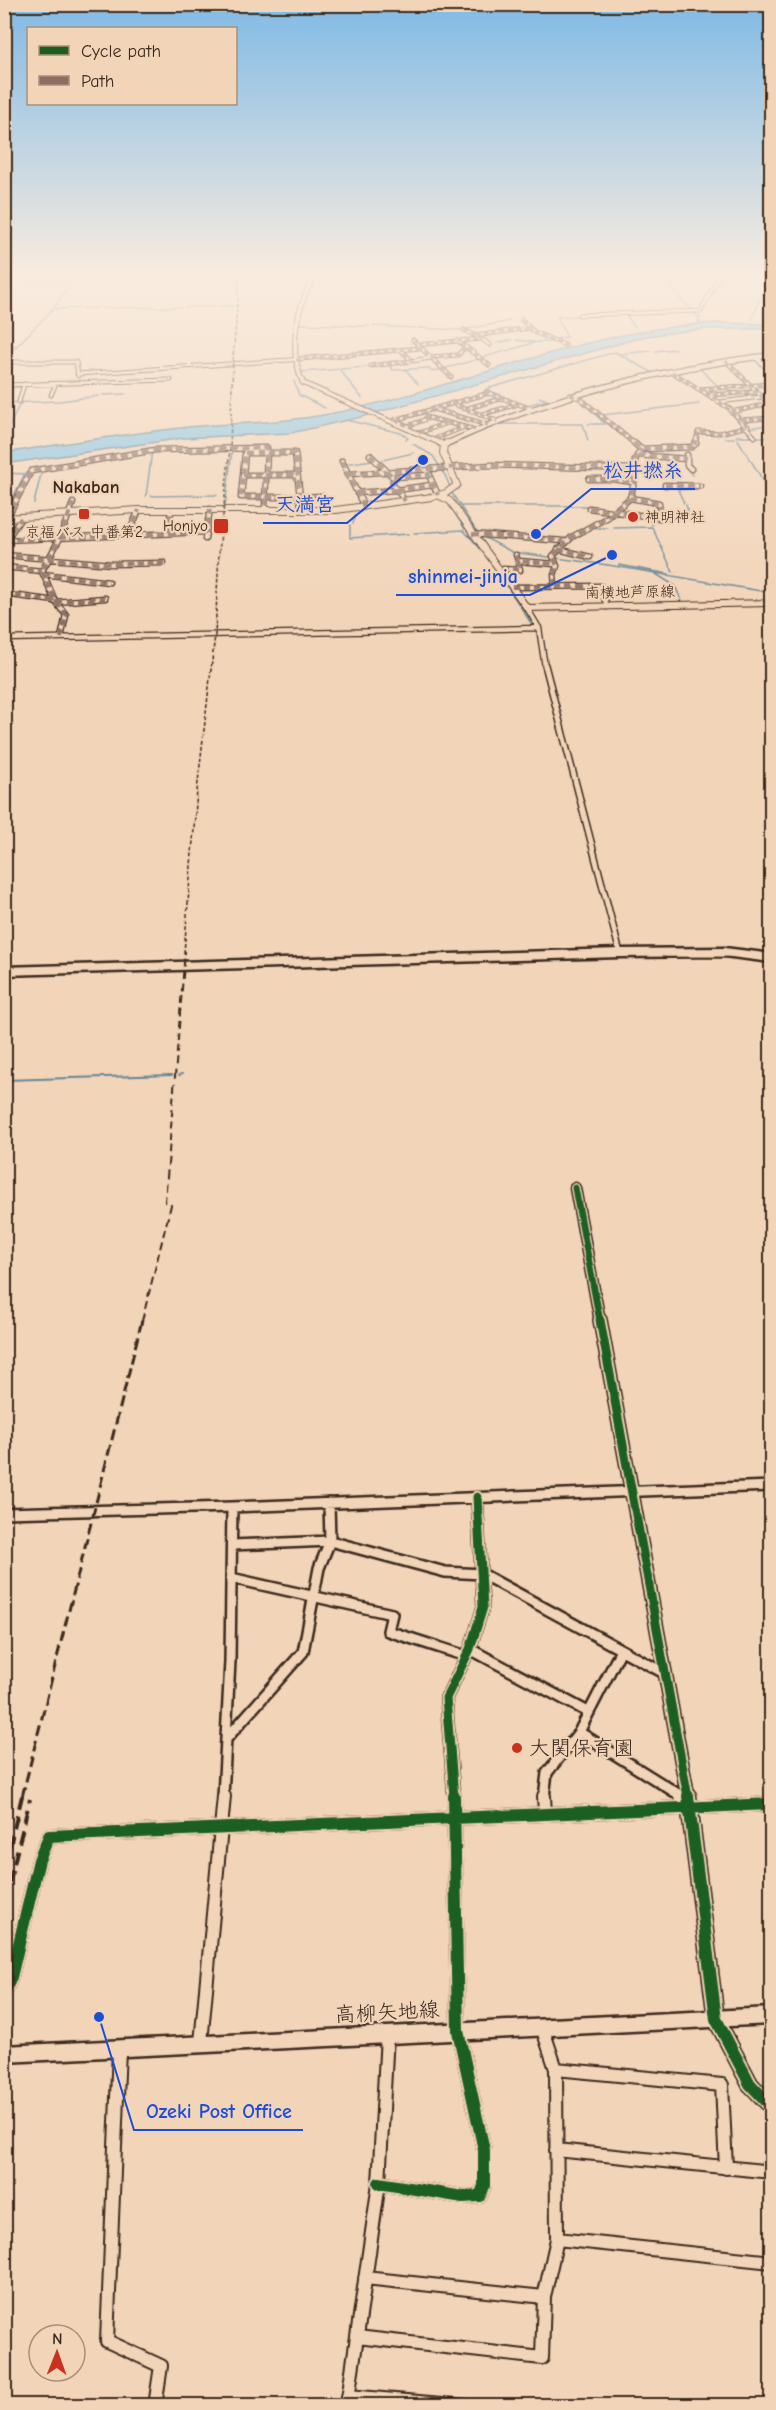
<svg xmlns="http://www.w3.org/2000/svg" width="776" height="2410" font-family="'Comic Neue','Klee One',sans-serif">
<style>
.water{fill:#84c4e4;stroke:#678695;stroke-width:1.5}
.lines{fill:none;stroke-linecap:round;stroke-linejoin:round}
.stream-far1{stroke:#678695;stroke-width:1.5}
.stream{stroke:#678695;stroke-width:2}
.minor-far4-casing{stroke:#3b2a1e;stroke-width:5}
.minor-far3-casing{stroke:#3b2a1e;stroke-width:7}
.minor-far2-casing{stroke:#3b2a1e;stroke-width:8}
.minor-far1-casing{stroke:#3b2a1e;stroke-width:14}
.minor-casing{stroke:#3b2a1e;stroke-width:16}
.tertiary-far5-casing{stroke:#3b2a1e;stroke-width:6}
.tertiary-far4-casing{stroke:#3b2a1e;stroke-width:8}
.tertiary-far3-casing{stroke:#3b2a1e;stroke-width:10}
.tertiary-far2-casing{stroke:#3b2a1e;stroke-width:13}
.tertiary-far1-casing{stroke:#3b2a1e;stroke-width:16}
.tertiary-casing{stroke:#3b2a1e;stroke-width:19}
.secondary-far2-casing{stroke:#3b2a1e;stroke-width:7}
.secondary-far1-casing{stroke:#3b2a1e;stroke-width:8}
.secondary-casing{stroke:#3b2a1e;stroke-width:21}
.primary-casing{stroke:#3b2a1e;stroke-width:8}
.minor-far4{stroke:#f2d4b8;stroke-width:3}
.minor-far3{stroke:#f2d4b8;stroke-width:4.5}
.minor-far2{stroke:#f2d4b8;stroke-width:5}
.minor-far1{stroke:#f2d4b8;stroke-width:9}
.minor{stroke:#f2d4b8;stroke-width:12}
.tertiary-far5{stroke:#f2d4b8;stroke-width:4}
.tertiary-far4{stroke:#f2d4b8;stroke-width:5}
.tertiary-far3{stroke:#f2d4b8;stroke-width:7}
.tertiary-far2{stroke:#f2d4b8;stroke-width:8}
.tertiary-far1{stroke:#f2d4b8;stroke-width:11}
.tertiary{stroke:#f2d4b8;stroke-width:14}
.secondary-far2{stroke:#f2d4b8;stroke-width:4.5}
.secondary-far1{stroke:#f2d4b8;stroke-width:6}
.secondary{stroke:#f2d4b8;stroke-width:16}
.primary{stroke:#fde080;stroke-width:5}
.rail-far3{stroke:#3b2a1e;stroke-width:1.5;stroke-dasharray:4 2;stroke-linecap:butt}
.rail-far2{stroke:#3b2a1e;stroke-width:2;stroke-dasharray:8 4.5;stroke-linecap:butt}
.rail-far1{stroke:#3b2a1e;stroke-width:3;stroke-dasharray:11 5;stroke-linecap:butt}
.rail{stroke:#3b2a1e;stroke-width:4;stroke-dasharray:14 7;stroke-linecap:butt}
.quiet-far1{stroke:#8d6e63;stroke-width:3;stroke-dasharray:5 3;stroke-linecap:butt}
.quiet{stroke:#8d6e63;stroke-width:4;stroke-dasharray:7 4;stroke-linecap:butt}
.cycleway-far2-casing{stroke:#f2d4b8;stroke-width:10}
.cycleway-far1-casing{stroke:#f2d4b8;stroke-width:13}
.cycleway-casing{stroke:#f2d4b8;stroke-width:16}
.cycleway-far2{stroke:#1b5e20;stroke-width:7}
.cycleway-far1{stroke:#1b5e20;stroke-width:9}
.cycleway{stroke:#1b5e20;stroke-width:12}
.poi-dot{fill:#c8321e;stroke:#f2d4b8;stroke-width:2}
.labels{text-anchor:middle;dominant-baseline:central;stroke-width:4.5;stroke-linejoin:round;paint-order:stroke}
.far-poi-label{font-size:15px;fill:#3b2a1e;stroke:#f2d4b8;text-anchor:start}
.far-street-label{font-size:15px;fill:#3b2a1e;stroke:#f2d4b8}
.far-quarter-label{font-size:18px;font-weight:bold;fill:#3b2a1e;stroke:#f2d4b8}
.near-poi-label{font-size:21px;fill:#3b2a1e;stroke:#f2d4b8;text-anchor:start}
.near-street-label{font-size:21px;fill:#3b2a1e;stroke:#f2d4b8}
.leader{fill:none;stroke:#1d4ed8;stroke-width:2}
.callout-dot{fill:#1d4ed8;stroke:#f2d4b8;stroke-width:2}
.callout-label{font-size:20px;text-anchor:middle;font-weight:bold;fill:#1d4ed8;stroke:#f2d4b8;stroke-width:4.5;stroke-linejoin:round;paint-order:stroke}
</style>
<rect width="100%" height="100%" fill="#f2d4b8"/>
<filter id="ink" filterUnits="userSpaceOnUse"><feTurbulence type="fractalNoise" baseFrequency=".0167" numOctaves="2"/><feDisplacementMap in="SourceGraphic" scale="12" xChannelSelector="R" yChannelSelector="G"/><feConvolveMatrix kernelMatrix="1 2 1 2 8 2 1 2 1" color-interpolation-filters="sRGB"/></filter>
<g filter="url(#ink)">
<path class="water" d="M 716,323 L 771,324 L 771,329 L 703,329 L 646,336 L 361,417 L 291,433 L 184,438 L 5,464 L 5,453 C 66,443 127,434 189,427 C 235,423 282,423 329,414 C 459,389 582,329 716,323 Z"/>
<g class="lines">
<path class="stream-far1" d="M 673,272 L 670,284 L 680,299 L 693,310
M 4,280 L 70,281
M 762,297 L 771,274
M 185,307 L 237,306
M 102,308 L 181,307
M 51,309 L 98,308
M 696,312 L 694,313 L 700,318 L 698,321 L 700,324
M 626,315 L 635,327
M 752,319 L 761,297
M 300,324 L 369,326
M 373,326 L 415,328
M 418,328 L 463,330
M 467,329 L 510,321
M 555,339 L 567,337 L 557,317 L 577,316
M 516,340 L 534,342
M 497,343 L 512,340
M 4,346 L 15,345
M 655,351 L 675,349
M 619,354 L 651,351
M 481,358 L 537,342 L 556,342
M 4,359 L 54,308 L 77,272
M 754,359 L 772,375
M 389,365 L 393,370 L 428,368 L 431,371 L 440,370
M 699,368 L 718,386
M 339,369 L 362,398
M 405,369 L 418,384
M 443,369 L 479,359
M 302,372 L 368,367
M 294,381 L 299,395 L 325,408
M 569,394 L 637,377
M 103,395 L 125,394
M 502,396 L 486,389 L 615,352 L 655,374
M 4,403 L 60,401 L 99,396
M 526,405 L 547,400 L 539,397
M 588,407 L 605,424 L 588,424
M 602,415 L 699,404
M 346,420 L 401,433 L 408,438 L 406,440
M 501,424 L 583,424 L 588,441
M 749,428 L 772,424
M 736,436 L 753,436
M 741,437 L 772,437
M 725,438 L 734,438
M 737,438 L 772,495
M 4,439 L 20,403
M 413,444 L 433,456 L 446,477 L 453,495 L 477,532
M 378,461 L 413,453
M 344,464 L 373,460
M 559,465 L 575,465
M 688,468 L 692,475
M 4,473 L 25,474
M 146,496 L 152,451
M 151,496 L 217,495
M 34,503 L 42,470
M 684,503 L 678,490 L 699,489 L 698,487
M 460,506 L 586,506
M 225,507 L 232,451
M 453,510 L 465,529
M 662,515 L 662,512 L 688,511 L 686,505
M 4,516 L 25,473
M 651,518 L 649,518 L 652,525
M 353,524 L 355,515 L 364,510
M 350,525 L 350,538 L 409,534
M 591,528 L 608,528
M 614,528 L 652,527 L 673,572
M 414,533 L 463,530 L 479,547
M 482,536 L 512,552 L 608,565 L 772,593
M 619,565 L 669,574
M 497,571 L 533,626
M 656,574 L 675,586 L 683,604"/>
<path class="stream" d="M 179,1075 L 182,1074
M 4,1080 L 172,1075"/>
<g class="minor-far4-casing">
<path id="minor-far4" d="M 579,315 L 701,311 L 721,272
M 522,320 L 534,332 L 565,345
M 464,330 L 482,339 L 458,341 L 489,365
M 476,336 L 529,328
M 482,339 L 490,345
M 413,340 L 451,377
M 418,345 L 458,341
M 431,357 L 458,355 L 465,347
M 412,361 L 431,358
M 726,361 L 772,407
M 6,362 L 76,362 L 78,376
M 371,366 L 412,361 L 402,351
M 672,372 L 730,409 L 755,437
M 77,374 L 289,360 L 420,348
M 4,385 L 171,380
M 701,389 L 772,384
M 486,392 L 529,408
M 51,395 L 56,383
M 570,395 L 581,399 L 636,445
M 710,395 L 755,392
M 19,402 L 24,384
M 720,402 L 761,397
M 451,403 L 497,421
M 433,409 L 488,425
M 465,409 L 503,398
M 731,412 L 769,404
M 480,415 L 518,404
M 426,417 L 476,430
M 429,418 L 408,426 L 395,420 L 489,393
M 742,420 L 772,418
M 419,433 L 446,423
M 441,439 L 437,438 L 462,428
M 695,445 L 698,432 L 720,433 L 748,426"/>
</g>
<g class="minor-far3-casing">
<path id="minor-far3" d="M 634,443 L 641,449 L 692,447 L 696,443
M 245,453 L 295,453 L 300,497 L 241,497 Z
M 370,455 L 393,477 L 393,485 L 405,501
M 638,455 L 686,459
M 687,455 L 687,465 L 691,469
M 342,461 L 364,507
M 423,462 L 438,495
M 614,468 L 612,479 L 633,482
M 350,474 L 492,465 L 633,469
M 243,475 L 297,475
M 393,477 L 430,475
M 589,479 L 612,479
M 665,485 L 700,486
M 396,490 L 432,485
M 357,493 L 395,490
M 300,497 L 301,509
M 300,497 L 322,496
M 589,508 L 660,518 L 659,503 L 630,498
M 7,518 L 31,471 L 155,450 L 267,448 L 265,509
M 168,532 L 171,510
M 129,533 L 139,510
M 472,534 L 564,541
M 205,539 L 210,509
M 4,540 L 206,532
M 6,540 L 21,518
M 558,549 L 590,557
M 4,555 L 112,564 L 164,563
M 516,555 L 518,561 L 555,564
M 4,567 L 42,571
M 501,569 L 520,570 L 518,561
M 43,574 L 109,582
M 555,586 L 554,575 L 557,566 L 553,556 L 572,537 L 608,517 L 630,498 L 634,483 L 635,460 L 641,449
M 512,587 L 601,586 L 607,607
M 4,594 L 55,601
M 55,602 L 105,598
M 527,608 L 539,628 L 545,667
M 61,638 L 66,615 L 55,601 L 42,571 L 60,538 L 73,503
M 4,639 L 539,628"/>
</g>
<g class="minor-far2-casing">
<path id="minor-far2" d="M 545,665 L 620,953"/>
</g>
<g class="minor-far1-casing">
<path id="minor-far1" d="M 4,1513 L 232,1507 L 772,1486
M 232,1545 L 330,1541 L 445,1572 L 482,1574 L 666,1674
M 231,1578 L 392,1614 L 388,1631 L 466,1656
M 470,1649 L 588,1712
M 579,1732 L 683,1797
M 227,1738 L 303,1652 L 319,1568 L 330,1541 L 329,1503
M 223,1797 L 230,1661 L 232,1507
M 454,1797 L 446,1698 L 470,1649 L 483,1607 L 477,1497
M 544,1797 L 547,1773 L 579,1732 L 621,1650"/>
</g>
<g class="minor-casing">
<path id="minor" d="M 544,1796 L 545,1814
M 680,1796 L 689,1801
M 4,1993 L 11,1977 L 39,1860 L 49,1836 L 772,1804
M 201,2043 L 224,1796
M 119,2049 L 107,2341 L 161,2366 L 155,2406
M 556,2069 L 722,2085 L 726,2168
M 556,2150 L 772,2172
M 379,2183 L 463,2197 L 480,2196 L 484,2186 L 484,2150 L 458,2031 L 454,1796
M 557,2239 L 772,2262
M 365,2278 L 544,2297
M 357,2337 L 542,2358 L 544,2297 L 557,2239 L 556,2069 L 542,2027
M 348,2396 L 466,2406
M 347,2406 L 379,2183 L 387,2035"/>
</g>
<g class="tertiary-far5-casing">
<path id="tertiary-far5" d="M 317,272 C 297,303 287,348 303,383 L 444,445
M 755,357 L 772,372"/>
</g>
<g class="tertiary-far4-casing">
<path id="tertiary-far4" d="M 440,443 L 444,445"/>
</g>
<g class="tertiary-far3-casing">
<path id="tertiary-far3" d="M 667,953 L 728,953"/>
</g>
<g class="tertiary-far2-casing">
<path id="tertiary-far2" d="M 4,971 L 620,953 L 724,952 L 772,958
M 575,1188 L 600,1321"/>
</g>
<g class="tertiary-far1-casing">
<path id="tertiary-far1" d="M 600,1320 L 688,1797"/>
</g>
<g class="tertiary-casing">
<path id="tertiary" d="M 688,1796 L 716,2019 L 750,2084 L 772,2107"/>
</g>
<g class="secondary-far2-casing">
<path id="secondary-far2" d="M 444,445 C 549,396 658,369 772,355"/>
</g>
<g class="secondary-far1-casing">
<path id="secondary-far1" d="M 438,495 L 450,501 L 527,608 L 772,603
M 4,518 L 139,510 L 336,510 L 432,497 L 446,493 L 457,485 L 443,453 L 444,445 L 447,443"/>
</g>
<g class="secondary-casing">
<path id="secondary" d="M 4,2054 L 772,2016"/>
</g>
<g class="primary-casing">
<path id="primary" d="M 761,272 L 772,273"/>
</g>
<use href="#minor-far4" class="minor-far4"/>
<use href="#minor-far3" class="minor-far3"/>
<use href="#minor-far2" class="minor-far2"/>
<use href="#minor-far1" class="minor-far1"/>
<use href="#minor" class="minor"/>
<use href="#tertiary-far5" class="tertiary-far5"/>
<use href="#tertiary-far4" class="tertiary-far4"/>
<use href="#tertiary-far3" class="tertiary-far3"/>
<use href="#tertiary-far2" class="tertiary-far2"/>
<use href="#tertiary-far1" class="tertiary-far1"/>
<use href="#tertiary" class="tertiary"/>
<use href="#secondary-far2" class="secondary-far2"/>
<use href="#secondary-far1" class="secondary-far1"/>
<use href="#secondary" class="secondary"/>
<use href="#primary" class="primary"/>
<path class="rail-far3" d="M 184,953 L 197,791 L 215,635 L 219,552 L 230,449 L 233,357 L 240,272"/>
<path class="rail-far2" d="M 142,1321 L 171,1205 L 165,1202 L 185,951"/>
<path class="rail-far1" d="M 22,1797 L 142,1320"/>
<path class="rail" d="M 4,1869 L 22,1796
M 4,1904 L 30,1799"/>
<path class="quiet-far1" d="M 522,320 L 534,332 L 565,345
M 464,330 L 482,339 L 458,341 L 489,365
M 476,336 L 529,328
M 413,340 L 451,377
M 418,345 L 458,341
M 431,357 L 458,355 L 465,347
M 296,360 L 420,348
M 726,361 L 772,407
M 371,366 L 412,361 L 402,351
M 672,372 L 720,402 L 748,426
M 701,389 L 772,384
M 485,391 L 529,408
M 570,395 L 581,399 L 636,445
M 713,395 L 755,392
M 451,403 L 497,421
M 431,409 L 488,425
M 465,409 L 503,398
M 731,412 L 769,404
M 480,415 L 519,404
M 424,416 L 476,430
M 429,418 L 408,426 L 395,420 L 489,393
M 742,420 L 772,418
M 419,433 L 447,422
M 441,439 L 437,438 L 463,427
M 695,445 L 698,432 L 720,433 L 748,426"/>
<path class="quiet" d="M 634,443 L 641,449 L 692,447 L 696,443
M 245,453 L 295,453 L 300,497 L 241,497 Z
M 370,455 L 393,477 L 393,485 L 405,501
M 638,455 L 686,459
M 342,461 L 364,507
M 423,462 L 438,495
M 614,468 L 612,479 L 633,482
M 350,474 L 492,465 L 633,469
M 243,475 L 297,475
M 393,477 L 430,475
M 589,479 L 612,479
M 665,485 L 700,486
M 396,490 L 432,485
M 357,493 L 395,490
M 300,497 L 301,509
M 300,497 L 322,496
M 589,508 L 660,518 L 659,503 L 630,498
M 7,518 L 31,471 L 155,450 L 267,448 L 265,509
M 168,532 L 171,510
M 129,533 L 139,510
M 472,534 L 564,541
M 4,540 L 206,532 L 210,509
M 6,540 L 21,518
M 558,549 L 590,557
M 4,555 L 112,564 L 164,563
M 516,555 L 518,561 L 555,564
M 4,567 L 42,571
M 501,569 L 520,570 L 518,561
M 43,574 L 109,582
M 555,586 L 554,575 L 557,566 L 553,556 L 572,537 L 608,517 L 630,498 L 634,483 L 635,460 L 641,449
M 512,587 L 601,586
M 4,594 L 55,601
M 55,602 L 105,598
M 61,638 L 66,615 L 55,601 L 42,571 L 60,538 L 73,503"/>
<g class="cycleway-far2-casing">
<path id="cycleway-far2" d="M 575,1188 L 600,1321"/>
</g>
<g class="cycleway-far1-casing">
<path id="cycleway-far1" d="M 600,1320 L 688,1797
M 454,1797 L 446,1698 L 470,1649 L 483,1607 L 477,1497"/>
</g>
<g class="cycleway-casing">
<path id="cycleway" d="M 688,1796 L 716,2019 L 750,2084 L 772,2107
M 4,1993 L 11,1977 L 39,1860 L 49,1836 L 772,1804
M 379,2183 L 463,2197 L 480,2196 L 484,2186 L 484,2150 L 458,2031 L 454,1796"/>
</g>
<use href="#cycleway-far2" class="cycleway-far2"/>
<use href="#cycleway-far1" class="cycleway-far1"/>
<use href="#cycleway" class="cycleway"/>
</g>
</g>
<linearGradient id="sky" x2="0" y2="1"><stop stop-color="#80bae6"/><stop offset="0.45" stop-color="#f9ecdf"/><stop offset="1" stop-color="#f9ecdf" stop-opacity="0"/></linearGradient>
<rect width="776" height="610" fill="url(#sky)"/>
<g class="poi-dot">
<rect x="78" y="508" width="12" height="12" rx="3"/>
<circle cx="633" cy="517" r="6"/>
<rect x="213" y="518" width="16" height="16" rx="3"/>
<circle cx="517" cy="1748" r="6"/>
</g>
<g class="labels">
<g class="far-poi-label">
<text x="645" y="517">神明神社</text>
<text x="208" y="526" text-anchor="end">Honjyo</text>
<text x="84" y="532" text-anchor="middle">京福バス 中番第2</text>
</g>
<g class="far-street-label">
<text transform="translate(630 592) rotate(-1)">南横地芦原線</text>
</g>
<g class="far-quarter-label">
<text x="86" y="487">Nakaban</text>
</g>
<g class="near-poi-label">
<text x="529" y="1748">大関保育園</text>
</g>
<g class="near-street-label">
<text transform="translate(387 2012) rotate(-3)">高柳矢地線</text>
</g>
</g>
<path class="leader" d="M536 534L591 489H695M423 460L347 523H263M612 555L530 595H396M99 2017L134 2130H303"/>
<g class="callout-dot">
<circle cx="536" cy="534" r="6"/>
<circle cx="423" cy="460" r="6"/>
<circle cx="612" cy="555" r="6"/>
<circle cx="99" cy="2017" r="6"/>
</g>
<g class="callout-label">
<text x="643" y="477">松井撚糸</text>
<text x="305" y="511">天満宮</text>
<text x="463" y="583">shinmei-jinja</text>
<text x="219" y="2118">Ozeki Post Office</text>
</g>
<rect width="776" height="2410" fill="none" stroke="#f2d4b8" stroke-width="24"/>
<rect x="12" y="12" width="752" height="2386" fill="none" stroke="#3b2a1e" stroke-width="2" filter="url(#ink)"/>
<rect x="27" y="27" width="210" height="78" fill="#f2d4b8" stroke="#a9907a" stroke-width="1.5"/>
<rect x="39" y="46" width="30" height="9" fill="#1b5e20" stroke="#a9907a" stroke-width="1.5"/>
<text x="81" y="57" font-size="18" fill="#3b2a1e">Cycle path</text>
<rect x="39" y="76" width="30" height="9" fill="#8d6e63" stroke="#a9907a" stroke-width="1.5"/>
<text x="81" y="87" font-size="18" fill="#3b2a1e">Path</text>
<g transform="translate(57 2353) rotate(1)"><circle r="28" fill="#f2d4b8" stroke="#a9907a" stroke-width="1.5"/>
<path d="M0-4.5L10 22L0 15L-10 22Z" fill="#c8321e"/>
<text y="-9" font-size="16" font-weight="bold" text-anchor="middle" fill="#3b2a1e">N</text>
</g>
</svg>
